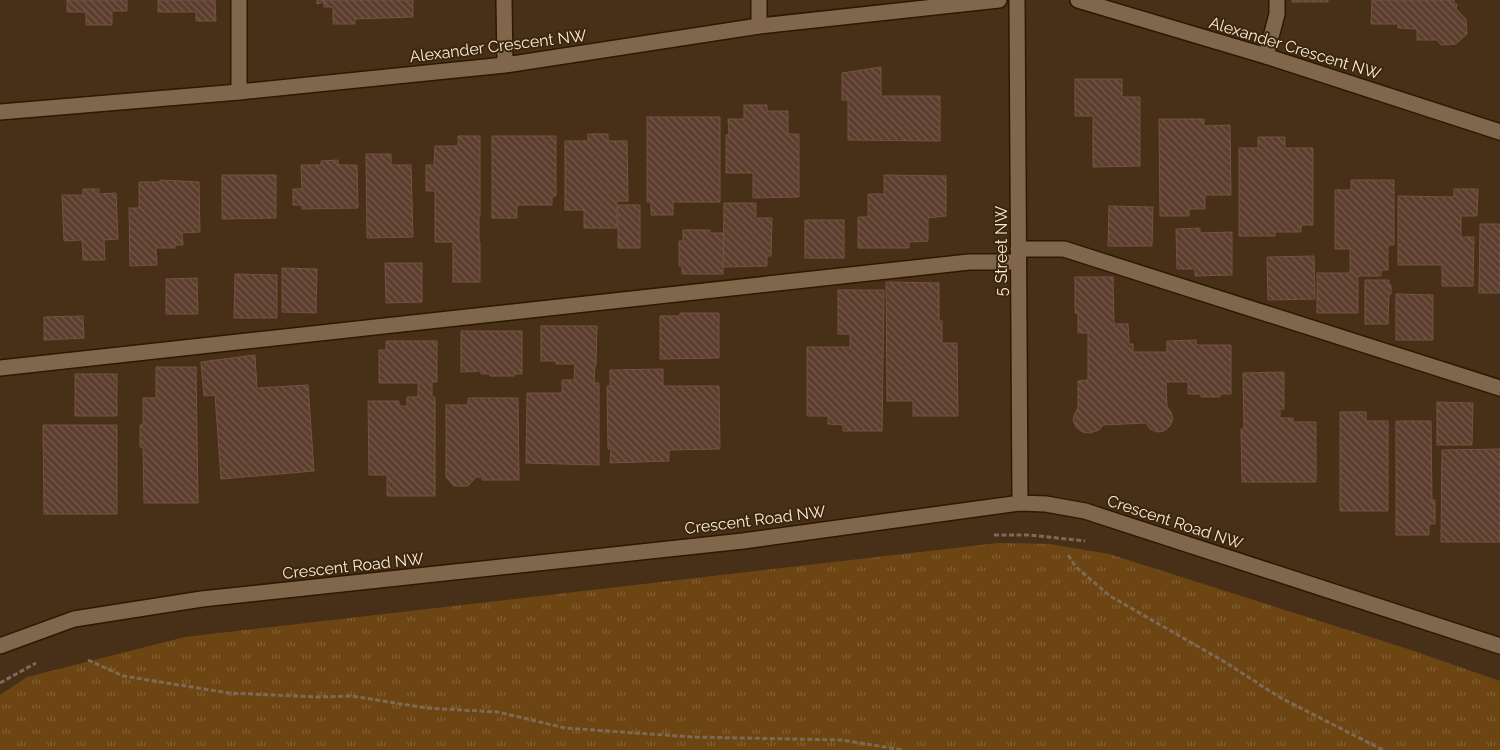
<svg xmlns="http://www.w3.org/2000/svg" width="1500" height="750" font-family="Raleway,sans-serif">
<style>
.grass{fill:url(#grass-tufts)}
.building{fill:url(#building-back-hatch);stroke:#735241}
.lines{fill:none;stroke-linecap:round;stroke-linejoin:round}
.lane-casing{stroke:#2d1800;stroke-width:18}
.street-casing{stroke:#2d1800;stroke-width:18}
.path{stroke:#7e6954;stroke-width:3;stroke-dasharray:5 2.5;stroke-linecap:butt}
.lane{stroke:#80674c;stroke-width:15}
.street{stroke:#80674c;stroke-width:15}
.labels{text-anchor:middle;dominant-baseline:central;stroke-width:4;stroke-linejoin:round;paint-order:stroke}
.street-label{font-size:16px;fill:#faebdc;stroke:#3c260c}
</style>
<defs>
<pattern id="grass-tufts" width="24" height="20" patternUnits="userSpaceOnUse" patternTransform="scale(1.25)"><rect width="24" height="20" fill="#6c4513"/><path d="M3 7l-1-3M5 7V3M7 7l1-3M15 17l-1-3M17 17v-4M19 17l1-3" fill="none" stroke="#826035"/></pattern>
<pattern id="building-back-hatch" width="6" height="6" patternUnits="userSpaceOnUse" patternTransform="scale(1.25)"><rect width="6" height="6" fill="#5d3e2e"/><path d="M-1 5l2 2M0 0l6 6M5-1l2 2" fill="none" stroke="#755a4c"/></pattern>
</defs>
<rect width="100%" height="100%" fill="#473017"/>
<path class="grass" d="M 998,543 L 1050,544 L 1109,554 L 1408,649 L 1500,681 L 1500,750 L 0,750 L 0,695 L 27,677 L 185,637 Z"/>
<path class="building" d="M 67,0 L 127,0 L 127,11 L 112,11 L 112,25 L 86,25 L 86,12 L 67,12 Z
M 158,0 L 215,0 L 216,21 L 196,21 L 196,12 L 158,12 Z
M 317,0 L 413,0 L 413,17 L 355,19 L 355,24 L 333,24 L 333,7 L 324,7 L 324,2 L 317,4 Z
M 1292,0 L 1328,0 L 1328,2 L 1292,2 Z
M 1372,0 L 1454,0 L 1454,4 L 1457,4 L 1456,9 L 1466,19 L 1467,34 L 1456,44 L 1441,45 L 1437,40 L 1417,40 L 1417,29 L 1398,28 L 1398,24 L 1371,24 Z
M 881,67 L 881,96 L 940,96 L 940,141 L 848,140 L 848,100 L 842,100 L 842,73 Z
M 1075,79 L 1122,79 L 1122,97 L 1140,97 L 1140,166 L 1093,167 L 1093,116 L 1075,116 Z
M 744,105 L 767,105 L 767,111 L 788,111 L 788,134 L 799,134 L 799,197 L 753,198 L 753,173 L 726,173 L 726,135 L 729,135 L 728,119 L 744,119 Z
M 647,117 L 720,117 L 720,202 L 673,202 L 673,215 L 651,215 L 651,202 L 647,202 Z
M 1159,119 L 1204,119 L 1204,126 L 1230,125 L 1231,195 L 1205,195 L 1205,209 L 1189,209 L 1189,216 L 1160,216 Z
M 588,134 L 608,134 L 608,141 L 627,141 L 628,201 L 617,201 L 617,228 L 584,228 L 584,210 L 565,210 L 565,141 L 588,141 Z
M 458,136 L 480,136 L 480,216 L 479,216 L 479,242 L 480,242 L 480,282 L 453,282 L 453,242 L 435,242 L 435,191 L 426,191 L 426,165 L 434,165 L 435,146 L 458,146 Z
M 492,136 L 556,136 L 556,196 L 552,196 L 552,205 L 517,205 L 517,218 L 492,218 Z
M 1258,137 L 1285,137 L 1285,148 L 1313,148 L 1313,225 L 1301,225 L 1301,232 L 1275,232 L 1275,236 L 1239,236 L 1239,148 L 1258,148 Z
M 366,154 L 391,154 L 391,165 L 411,165 L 413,237 L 367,238 Z
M 338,160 L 338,165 L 357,165 L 358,208 L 302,209 L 302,205 L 293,205 L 293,189 L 302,189 L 301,165 L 321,165 L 321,161 Z
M 222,175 L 276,175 L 276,218 L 222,219 Z
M 884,175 L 946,176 L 946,216 L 928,218 L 928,241 L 909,242 L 909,248 L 858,248 L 858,217 L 868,217 L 868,194 L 884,194 Z
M 160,180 L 199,182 L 200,232 L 182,233 L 183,245 L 175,245 L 175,248 L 156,248 L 157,265 L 130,266 L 129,208 L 139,208 L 139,182 L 160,182 Z
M 1351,180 L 1394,180 L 1394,245 L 1388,245 L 1388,270 L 1381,270 L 1381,276 L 1358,276 L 1358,313 L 1317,313 L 1317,273 L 1350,273 L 1350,249 L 1335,249 L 1335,190 L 1351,190 Z
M 83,189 L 99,189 L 99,194 L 116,193 L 118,239 L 104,240 L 105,260 L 83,260 L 82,240 L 64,241 L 62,195 L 83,195 Z
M 1454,189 L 1478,189 L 1477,216 L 1461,216 L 1461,237 L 1474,237 L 1473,286 L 1442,286 L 1442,265 L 1398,265 L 1398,196 L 1454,197 Z
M 724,203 L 756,203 L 756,218 L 772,218 L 771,256 L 767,256 L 767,266 L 723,267 Z
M 618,205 L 640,205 L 640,248 L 618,248 Z
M 1109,206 L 1153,207 L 1152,246 L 1108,246 Z
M 805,220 L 844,220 L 844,258 L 805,258 Z
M 1480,224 L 1500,224 L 1500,293 L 1479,293 Z
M 1200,228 L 1200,233 L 1232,232 L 1232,275 L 1195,276 L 1195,269 L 1177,269 L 1176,229 Z
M 683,230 L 710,230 L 710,233 L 724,233 L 723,274 L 682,274 L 682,266 L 679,266 L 679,241 L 683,241 Z
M 1314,256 L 1315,299 L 1268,300 L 1267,257 Z
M 385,263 L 422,263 L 422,302 L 386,303 Z
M 282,268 L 317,269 L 316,313 L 282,312 Z
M 235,274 L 277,275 L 277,318 L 234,318 Z
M 1075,277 L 1113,277 L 1114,324 L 1128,324 L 1129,344 L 1133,344 L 1133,352 L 1167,352 L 1167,341 L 1196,340 L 1196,345 L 1231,345 L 1231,394 L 1220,394 L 1220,397 L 1201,397 L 1201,394 L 1188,394 L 1188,382 L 1166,382 L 1167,407 L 1171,412 L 1173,419 L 1170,426 L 1164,431 L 1157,432 L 1150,429 L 1146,423 L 1103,425 L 1099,430 L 1090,433 L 1082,432 L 1076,427 L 1073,420 L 1075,413 L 1078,408 L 1078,381 L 1088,380 L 1088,333 L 1078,333 L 1078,313 L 1075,313 Z
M 197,278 L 198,314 L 166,314 L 166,279 Z
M 1365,280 L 1389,280 L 1389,285 L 1391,285 L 1391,294 L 1389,294 L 1388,324 L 1365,324 Z
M 886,282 L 939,283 L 939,321 L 942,321 L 942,343 L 957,343 L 958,416 L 913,416 L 913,401 L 887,401 Z
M 838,290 L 884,290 L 882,431 L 843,431 L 843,425 L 828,424 L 828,416 L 807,416 L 807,347 L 850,347 L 850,334 L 838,334 Z
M 1396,294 L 1433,295 L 1433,340 L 1396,340 Z
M 680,313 L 719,313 L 719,358 L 660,359 L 660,316 L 680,316 Z
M 83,316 L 84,338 L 44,340 L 44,317 Z
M 541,326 L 597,326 L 596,365 L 595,365 L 594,383 L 599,383 L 599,465 L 526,463 L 527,393 L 562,393 L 562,380 L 574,380 L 575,364 L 556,364 L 556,361 L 541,361 Z
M 461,331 L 522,331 L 522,374 L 514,374 L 514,376 L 490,376 L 490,374 L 481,374 L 481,371 L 461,372 Z
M 386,341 L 437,341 L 437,382 L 432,382 L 432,397 L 435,397 L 435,496 L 387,496 L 387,475 L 369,475 L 368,401 L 399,401 L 399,406 L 407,406 L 407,397 L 418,397 L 418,383 L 379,383 L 379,350 L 386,350 Z
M 255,355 L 257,388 L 308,385 L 314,471 L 221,479 L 215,395 L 204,396 L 201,362 Z
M 156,367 L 196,367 L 198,503 L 144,503 L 143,447 L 140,447 L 140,425 L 143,425 L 143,398 L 156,398 Z
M 663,369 L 663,386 L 719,386 L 720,449 L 669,450 L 669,461 L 610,463 L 611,449 L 608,449 L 607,386 L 610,386 L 610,370 Z
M 1284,372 L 1284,409 L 1280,409 L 1280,418 L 1293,418 L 1293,422 L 1316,422 L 1316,482 L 1242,482 L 1241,429 L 1244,429 L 1243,373 Z
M 75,374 L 117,374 L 117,416 L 75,416 Z
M 468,398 L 518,398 L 519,480 L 482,480 L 482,477 L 476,477 L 468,486 L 454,486 L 446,477 L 446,405 L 468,405 Z
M 1437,402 L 1473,403 L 1472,445 L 1437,445 Z
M 1340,412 L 1366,412 L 1366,421 L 1388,421 L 1388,511 L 1340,511 Z
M 1396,421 L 1431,421 L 1432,500 L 1435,500 L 1435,524 L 1429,524 L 1429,535 L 1396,535 Z
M 43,425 L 117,425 L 117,514 L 44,514 Z
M 1500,449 L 1500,542 L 1441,542 L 1442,450 Z"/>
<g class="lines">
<g class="lane-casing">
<path id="lane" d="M 239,0 L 239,92
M 759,26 L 759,0
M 1266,56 L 1277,14 L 1277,0
M 1018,249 L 1064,249 L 1500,388
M 0,368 L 969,262 L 1018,262"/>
</g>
<g class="street-casing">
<path id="street" d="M 504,0 L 505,65
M 1017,0 L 1020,503
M 1078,0 L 1266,56 L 1500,132
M 0,112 L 239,92 L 505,65 L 759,26 L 999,0
M 0,646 L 74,619 L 202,599 L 743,541 L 1020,503 L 1046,504 L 1085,511 L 1500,646"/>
</g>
<path class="path" d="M 994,535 L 1030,535 L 1085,541
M 1068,555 L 1076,567 L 1110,596 L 1225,662 L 1279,697 L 1383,750
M 88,660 L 123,676 L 229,693 L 318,697 L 352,696 L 426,708 L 498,712 L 565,728 L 693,737 L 842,740 L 903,750
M 0,683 L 36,663"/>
<use href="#lane" class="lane"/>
<use href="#street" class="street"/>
</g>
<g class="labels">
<g class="street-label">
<text transform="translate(498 46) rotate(-7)">Alexander Crescent NW</text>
<text transform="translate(1295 48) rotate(17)">Alexander Crescent NW</text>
<text transform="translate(1001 251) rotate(-90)">5 Street NW</text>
<text transform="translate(755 520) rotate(-7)">Crescent Road NW</text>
<text transform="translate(1175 522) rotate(18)">Crescent Road NW</text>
<text transform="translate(353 566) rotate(-6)">Crescent Road NW</text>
</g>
</g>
</svg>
